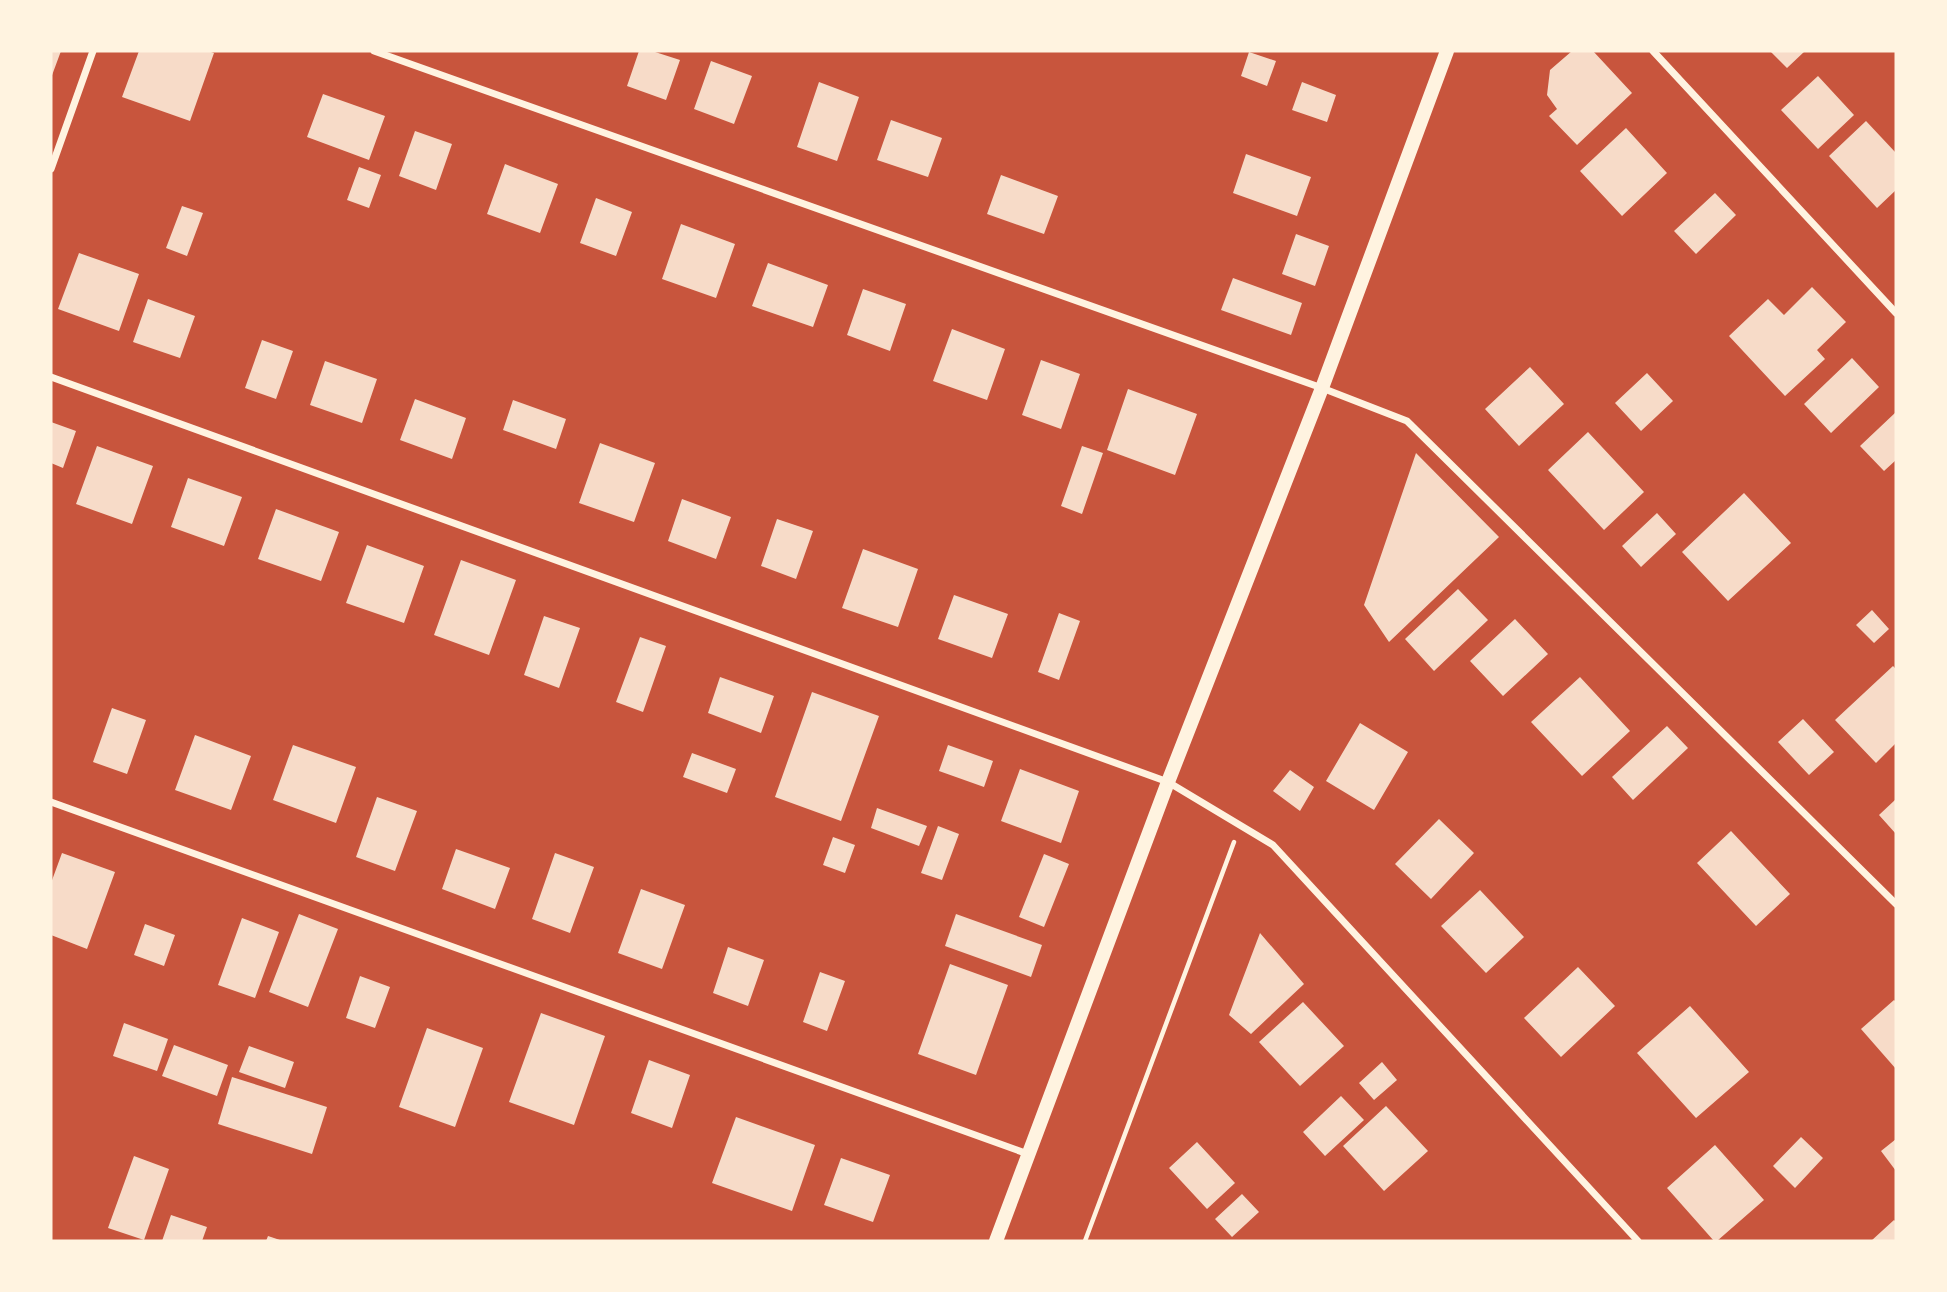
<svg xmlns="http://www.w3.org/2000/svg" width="1947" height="1292" font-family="Barlow,sans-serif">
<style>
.building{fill:#f7dbc8}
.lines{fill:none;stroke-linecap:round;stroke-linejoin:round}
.path{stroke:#fff3e0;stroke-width:4.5}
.minor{stroke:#fff3e0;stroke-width:7}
.secondary{stroke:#fff3e0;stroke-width:14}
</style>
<rect width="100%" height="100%" fill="#c8553d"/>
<path class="building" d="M 51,51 L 61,51 L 51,78 Z
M 139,51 L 208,51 L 214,53 L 190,121 L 122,97 Z
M 639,51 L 652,51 L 680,60 L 666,100 L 627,86 Z
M 1572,51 L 1593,51 L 1632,93 L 1577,145 L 1549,116 L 1557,109 L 1547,95 L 1550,70 Z
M 1770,51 L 1805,51 L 1787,68 Z
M 1249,52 L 1276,61 L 1267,86 L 1241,76 Z
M 711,61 L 752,76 L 734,124 L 694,109 Z
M 1818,76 L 1854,115 L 1818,149 L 1781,110 Z
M 819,82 L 859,97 L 837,161 L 797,147 Z
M 1302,82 L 1336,95 L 1327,122 L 1292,110 Z
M 323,94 L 385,116 L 369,160 L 307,137 Z
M 891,120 L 942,138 L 928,177 L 877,160 Z
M 1866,121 L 1896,153 L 1896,190 L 1877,208 L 1829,156 Z
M 1626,128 L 1667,173 L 1622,216 L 1580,171 Z
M 415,131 L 452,144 L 436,190 L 399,176 Z
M 1246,154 L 1311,177 L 1297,216 L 1233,193 Z
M 505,164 L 558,184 L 540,233 L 487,214 Z
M 359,167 L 381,175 L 369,208 L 347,200 Z
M 1001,175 L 1058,196 L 1044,234 L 987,214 Z
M 1715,193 L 1736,215 L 1696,254 L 1674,231 Z
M 596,198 L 632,212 L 616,256 L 580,243 Z
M 182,206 L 203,213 L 187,256 L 166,248 Z
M 681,224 L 735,244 L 716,298 L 662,279 Z
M 1296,234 L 1329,246 L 1315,286 L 1282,274 Z
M 79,253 L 139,274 L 119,331 L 58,309 Z
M 768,263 L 828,285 L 813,327 L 752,306 Z
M 1233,278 L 1302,303 L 1291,335 L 1221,310 Z
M 1812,287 L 1846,322 L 1817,350 L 1825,359 L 1785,396 L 1729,336 L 1768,299 L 1784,315 Z
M 863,289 L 906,304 L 890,351 L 847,335 Z
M 148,299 L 195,316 L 180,358 L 133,342 Z
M 952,329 L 1005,349 L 987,400 L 933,381 Z
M 262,340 L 293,351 L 276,399 L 245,388 Z
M 1852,358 L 1879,387 L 1831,433 L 1804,404 Z
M 1041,360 L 1080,374 L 1061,429 L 1022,415 Z
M 325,361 L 377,379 L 362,423 L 310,405 Z
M 1530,367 L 1564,404 L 1519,446 L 1485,409 Z
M 1647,373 L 1673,401 L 1641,431 L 1615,403 Z
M 1128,389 L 1197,414 L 1175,475 L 1107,450 Z
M 415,399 L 466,418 L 452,459 L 400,440 Z
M 513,400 L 566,419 L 556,449 L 503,430 Z
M 1896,412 L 1896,460 L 1884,471 L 1860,446 Z
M 51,422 L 76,431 L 63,468 L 51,463 Z
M 1588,432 L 1644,492 L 1604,530 L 1548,470 Z
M 600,443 L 655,463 L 634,522 L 579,503 Z
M 97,446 L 153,466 L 132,524 L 76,504 Z
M 1082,446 L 1103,453 L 1082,514 L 1061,506 Z
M 1416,453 L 1499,537 L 1389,642 L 1364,605 Z
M 188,478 L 242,497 L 224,546 L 171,527 Z
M 1744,493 L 1791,543 L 1728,601 L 1682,552 Z
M 682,499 L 731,517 L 716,559 L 668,541 Z
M 276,509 L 339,532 L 321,581 L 258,559 Z
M 1657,513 L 1676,534 L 1641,567 L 1622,546 Z
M 777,519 L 813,531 L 796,579 L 761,566 Z
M 367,545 L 424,566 L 404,623 L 346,603 Z
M 863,549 L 918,569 L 898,627 L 842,608 Z
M 461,560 L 516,580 L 489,655 L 434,635 Z
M 1458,589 L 1488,620 L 1434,671 L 1405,639 Z
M 954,595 L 1008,614 L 992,658 L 938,639 Z
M 1872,610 L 1889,629 L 1874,643 L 1856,625 Z
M 1059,613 L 1080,621 L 1059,680 L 1038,672 Z
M 544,616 L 580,628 L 559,688 L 524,675 Z
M 1515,619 L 1548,654 L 1503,696 L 1470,661 Z
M 640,637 L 666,646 L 643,712 L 616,702 Z
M 1893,666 L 1896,669 L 1896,743 L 1876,763 L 1835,720 Z
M 720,677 L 774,696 L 761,733 L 708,713 Z
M 1580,677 L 1630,731 L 1582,776 L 1531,722 Z
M 812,692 L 879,716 L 841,821 L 775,797 Z
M 112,708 L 146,720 L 127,774 L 93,762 Z
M 1803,719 L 1834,752 L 1809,775 L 1778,742 Z
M 1360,723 L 1408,752 L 1374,810 L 1326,781 Z
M 1667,726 L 1688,748 L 1633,800 L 1612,777 Z
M 195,735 L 251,756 L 231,810 L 175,790 Z
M 293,745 L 356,767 L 336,823 L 273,800 Z
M 948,745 L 993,761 L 984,787 L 939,771 Z
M 692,753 L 736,769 L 727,793 L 683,777 Z
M 1020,769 L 1079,791 L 1061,843 L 1001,821 Z
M 1290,770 L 1314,787 L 1300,811 L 1273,791 Z
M 377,797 L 417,811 L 395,871 L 356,857 Z
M 1896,799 L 1896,834 L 1879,815 Z
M 877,808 L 927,826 L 919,846 L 871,828 Z
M 1439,819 L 1474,853 L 1431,899 L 1395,864 Z
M 938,826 L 959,834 L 942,880 L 921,873 Z
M 1731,831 L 1790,894 L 1756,926 L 1697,863 Z
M 833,837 L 855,845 L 845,873 L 823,865 Z
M 456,849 L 510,868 L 495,909 L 442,889 Z
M 62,853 L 115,872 L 87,949 L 51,935 L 51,883 Z
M 555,853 L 594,867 L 570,933 L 532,919 Z
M 1044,854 L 1069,864 L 1044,927 L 1019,917 Z
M 641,889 L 685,905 L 662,969 L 618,953 Z
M 1480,890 L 1524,937 L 1486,973 L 1441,926 Z
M 299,914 L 338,929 L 308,1007 L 269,992 Z
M 956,914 L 1042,945 L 1031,977 L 945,946 Z
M 242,918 L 279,932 L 255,998 L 218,985 Z
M 145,924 L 175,935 L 164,966 L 134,955 Z
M 1260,933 L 1304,984 L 1251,1034 L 1229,1015 Z
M 728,947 L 764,960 L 748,1006 L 713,993 Z
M 950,964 L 1008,985 L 976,1075 L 918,1054 Z
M 1578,967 L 1615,1006 L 1561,1057 L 1524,1018 Z
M 820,972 L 845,981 L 827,1031 L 803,1022 Z
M 360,976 L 390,987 L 375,1028 L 346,1018 Z
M 1894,1000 L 1896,1002 L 1896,1069 L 1861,1029 Z
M 1303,1002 L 1344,1046 L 1300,1086 L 1259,1042 Z
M 1690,1006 L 1749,1072 L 1696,1118 L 1637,1053 Z
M 541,1013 L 605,1036 L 574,1125 L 509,1102 Z
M 124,1023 L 168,1039 L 157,1071 L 113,1056 Z
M 427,1028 L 483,1048 L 455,1127 L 399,1107 Z
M 174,1045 L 228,1065 L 217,1096 L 162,1076 Z
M 249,1046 L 294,1062 L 285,1088 L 239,1072 Z
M 649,1060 L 690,1075 L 672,1128 L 631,1113 Z
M 1382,1062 L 1397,1080 L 1374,1100 L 1359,1083 Z
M 232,1077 L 327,1107 L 312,1154 L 218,1124 Z
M 1341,1096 L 1364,1120 L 1325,1156 L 1303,1132 Z
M 1386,1106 L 1428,1151 L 1384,1191 L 1343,1146 Z
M 736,1117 L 815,1145 L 792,1211 L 712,1183 Z
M 1801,1137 L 1823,1158 L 1795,1188 L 1773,1166 Z
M 1896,1139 L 1896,1171 L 1881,1151 Z
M 1197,1142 L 1235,1183 L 1207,1209 L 1169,1168 Z
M 1715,1145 L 1764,1200 L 1717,1241 L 1714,1241 L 1667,1188 Z
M 134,1156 L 169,1169 L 144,1240 L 108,1228 Z
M 841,1158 L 890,1175 L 873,1222 L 824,1205 Z
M 1242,1194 L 1259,1212 L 1232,1237 L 1215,1219 Z
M 171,1215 L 207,1227 L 202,1241 L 162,1241 Z
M 1894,1220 L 1896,1222 L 1896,1241 L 1871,1241 Z
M 268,1236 L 283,1241 L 266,1241 Z"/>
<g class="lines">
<path class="path" d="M 1085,1241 L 1234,842"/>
<path class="minor" d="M 374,51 L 1322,388 L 1407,421 L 1896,904
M 1653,51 L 1896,313
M 51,169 L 93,51
M 51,377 L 1168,782 L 1273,845 L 1638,1241
M 51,802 L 1028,1154"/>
<path class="secondary" d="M 996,1241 L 1168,782 L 1322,388 L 1447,51"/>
</g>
<rect width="1947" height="1292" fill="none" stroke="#fff3e0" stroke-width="105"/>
</svg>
